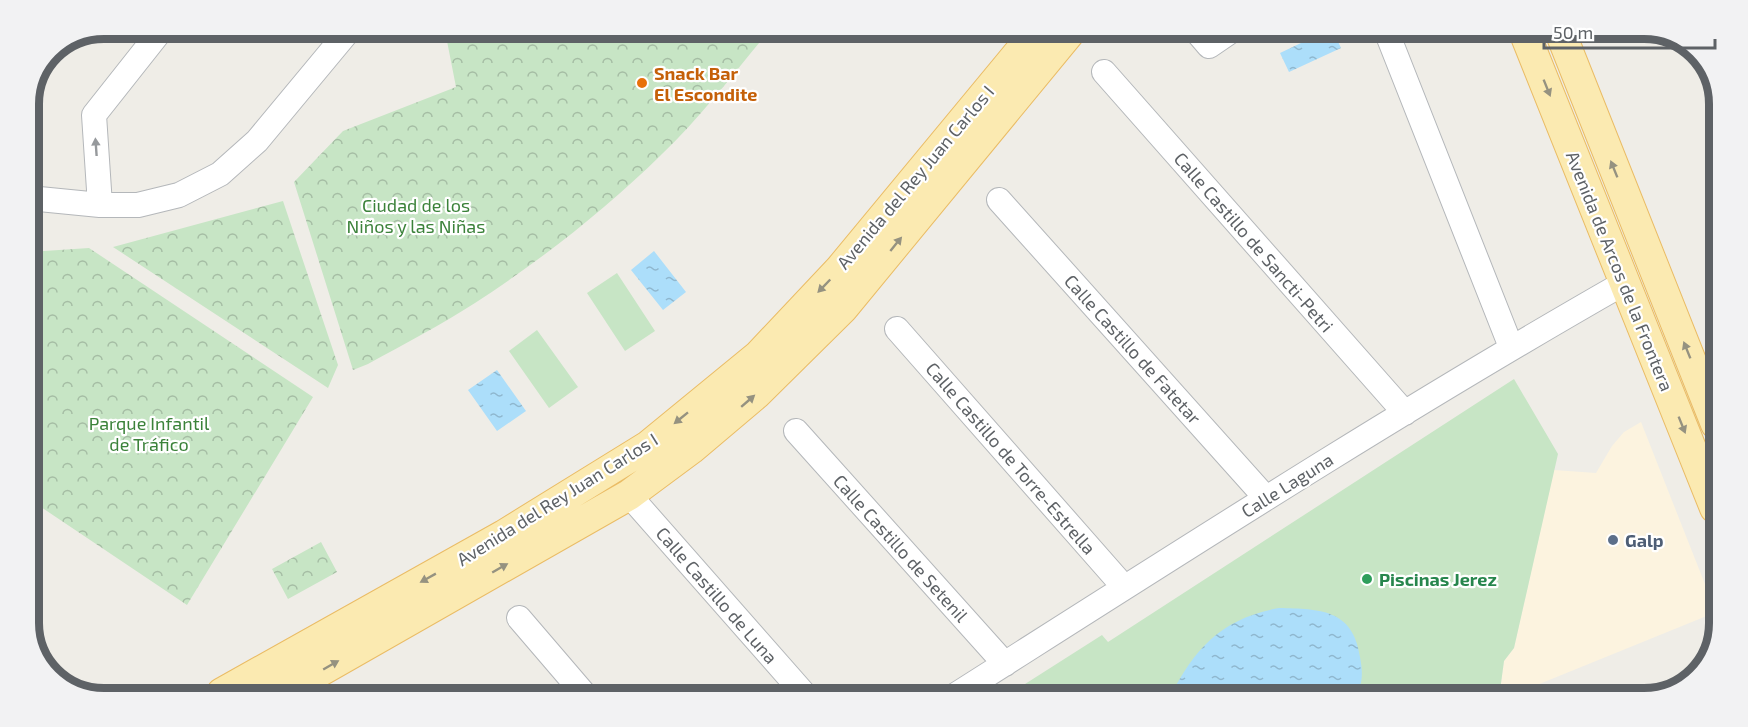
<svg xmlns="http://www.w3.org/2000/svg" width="1748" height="727" font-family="'Exo 2',sans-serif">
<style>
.commercial{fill:#fcf3df}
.forest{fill:url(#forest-crowns)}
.garden{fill:#c7e5c5}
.water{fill:url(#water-ripples)}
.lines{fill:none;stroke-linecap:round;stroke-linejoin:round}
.minor-casing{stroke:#b4b7ba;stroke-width:26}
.major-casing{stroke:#eabc65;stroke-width:32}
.minor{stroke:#fff;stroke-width:24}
.major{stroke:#fbeab1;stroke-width:30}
.oneway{fill:#959280}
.oneway2{fill:#96999c}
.food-dot{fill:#e8710a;stroke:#fff;stroke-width:2}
.service-dot{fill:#5c6f8a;stroke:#fff;stroke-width:2}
.leisure-dot{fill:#2e9e5b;stroke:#fff;stroke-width:2}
.labels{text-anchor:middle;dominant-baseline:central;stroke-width:4.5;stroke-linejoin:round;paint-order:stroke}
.food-label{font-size:18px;font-weight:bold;fill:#c56008;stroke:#fff;text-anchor:start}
.street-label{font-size:18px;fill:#5e6266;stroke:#fff}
.park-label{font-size:18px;fill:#3b823a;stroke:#fff}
.service-label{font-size:18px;font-weight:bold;fill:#4e5e75;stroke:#fff;text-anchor:start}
.leisure-label{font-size:18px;font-weight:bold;fill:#27864d;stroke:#fff;text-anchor:start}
.rim{fill:none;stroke:#5e6266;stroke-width:8}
</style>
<defs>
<pattern id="forest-crowns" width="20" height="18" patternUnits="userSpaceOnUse" patternTransform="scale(1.5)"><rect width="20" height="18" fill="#c7e5c5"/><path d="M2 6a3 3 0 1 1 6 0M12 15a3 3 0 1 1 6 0" fill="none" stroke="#a5bda4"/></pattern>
<pattern id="water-ripples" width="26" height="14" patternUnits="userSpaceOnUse" patternTransform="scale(1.5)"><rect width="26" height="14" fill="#acdefa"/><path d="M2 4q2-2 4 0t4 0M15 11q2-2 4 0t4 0" fill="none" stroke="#8fb7ce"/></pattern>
</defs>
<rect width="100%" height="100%" fill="#efede7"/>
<path class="commercial" d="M 1641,422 L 1714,607 L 1714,613 L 1505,698 L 1499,698 L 1504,661 L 1514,648 L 1554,470 L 1596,473 L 1612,446 L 1624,432 Z"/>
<path class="forest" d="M 442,30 L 769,31 C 734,73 701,117 661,155 C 605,210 541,260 475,303 C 441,325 404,344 368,364 L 353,370 L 294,182 L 343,131 L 456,87 L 446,36 Z
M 283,201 L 338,365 L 328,388 L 113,247 Z
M 89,248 L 313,397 L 187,605 L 29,499 L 29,252 Z
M 321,542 L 337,572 L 288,599 L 272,569 Z"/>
<path class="garden" d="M 617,273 L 655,331 L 625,351 L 587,293 Z
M 537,330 L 578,387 L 549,408 L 509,351 Z
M 1514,379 L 1558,454 L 1514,648 L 1504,661 L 1499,698 L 1006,696 L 1102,635 L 1108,642 Z"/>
<path class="water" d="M 1322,33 L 1334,33 L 1341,48 L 1289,72 L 1280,53 Z
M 654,251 L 686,292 L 663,310 L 631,270 Z
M 497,370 L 526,411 L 497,431 L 468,390 Z
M 1279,608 C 1320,609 1353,609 1360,657 C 1363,673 1363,684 1355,697 L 1170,697 C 1195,647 1223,618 1279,608 Z"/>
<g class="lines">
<g class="minor-casing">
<path id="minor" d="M 1197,32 L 1209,46 L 1228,33
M 1387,33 L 1511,347
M 1104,72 L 1405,413
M 29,198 L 100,205 L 138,205 L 179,195 L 220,174 L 257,141 L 350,29
M 999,200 L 1266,498
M 100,205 L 94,115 L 162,29
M 897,329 L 1124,587
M 796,431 L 1005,664
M 629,495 L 805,695
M 519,618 L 585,695
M 954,696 C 1176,555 1396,413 1624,283"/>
</g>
<g class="major-casing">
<path id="major" d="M 1525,34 L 1715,508
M 1561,34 L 1716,424
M 222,693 L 504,535 L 648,446 L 759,355 L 840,269 L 1036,32
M 280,694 L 629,495 L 691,449 L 756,394 L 843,308 L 1070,32"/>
</g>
<use href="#minor" class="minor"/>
<use href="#major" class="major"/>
</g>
<defs><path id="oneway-solid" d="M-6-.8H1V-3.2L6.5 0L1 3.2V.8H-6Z" transform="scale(1.5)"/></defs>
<g class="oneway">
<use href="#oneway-solid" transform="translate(1547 88) rotate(68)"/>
<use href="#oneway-solid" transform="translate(1614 169) rotate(-112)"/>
<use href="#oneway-solid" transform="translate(896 244) rotate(-51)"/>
<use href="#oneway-solid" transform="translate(824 286) rotate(134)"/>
<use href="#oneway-solid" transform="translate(1687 350) rotate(-112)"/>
<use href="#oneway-solid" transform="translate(748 401) rotate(-41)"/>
<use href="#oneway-solid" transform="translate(681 418) rotate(141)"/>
<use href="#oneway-solid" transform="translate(1682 425) rotate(68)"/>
<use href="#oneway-solid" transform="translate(500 568) rotate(-30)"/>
<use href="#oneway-solid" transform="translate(428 578) rotate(151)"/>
<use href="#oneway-solid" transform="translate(331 665) rotate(-30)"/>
</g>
<use class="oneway2" href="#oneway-solid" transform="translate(96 147) rotate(-94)"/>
<circle class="food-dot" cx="642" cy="83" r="6"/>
<circle class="service-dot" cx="1613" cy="540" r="6"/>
<circle class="leisure-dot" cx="1367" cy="579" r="6"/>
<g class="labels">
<g class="food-label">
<text x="654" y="73">Snack Bar<tspan x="654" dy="21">El Escondite</tspan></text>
</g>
<g class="street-label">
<text transform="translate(915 177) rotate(-50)">Avenida del Rey Juan Carlos I</text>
<text transform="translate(1254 242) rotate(49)">Calle Castillo de Sancti-Petri</text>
<text transform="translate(1620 271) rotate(68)">Avenida de Arcos de la Frontera</text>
<text transform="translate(1133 349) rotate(48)">Calle Castillo de Fatetar</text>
<text transform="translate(1011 458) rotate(49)">Calle Castillo de Torre-Estrella</text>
<text transform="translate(1287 485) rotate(-32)">Calle Laguna</text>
<text transform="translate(557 499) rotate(-32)">Avenida del Rey Juan Carlos I</text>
<text transform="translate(901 548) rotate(48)">Calle Castillo de Setenil</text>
<text transform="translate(717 595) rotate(49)">Calle Castillo de Luna</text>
</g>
<g class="park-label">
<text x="416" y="205">Ciudad de los<tspan x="416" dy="21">Niños y las Niñas</tspan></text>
<text x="149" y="423">Parque Infantil<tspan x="149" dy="21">de Tráfico</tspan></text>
</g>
<g class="service-label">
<text x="1625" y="540">Galp</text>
</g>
<g class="leisure-label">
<text x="1379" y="579">Piscinas Jerez</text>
</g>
</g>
<path d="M0 0H1748V727H0ZM104 39H1644A65 65 0 0 1 1709 104V623A65 65 0 0 1 1644 688H104A65 65 0 0 1 39 623V104A65 65 0 0 1 104 39Z" fill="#f2f2f3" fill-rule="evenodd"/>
<path class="rim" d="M104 39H1644A65 65 0 0 1 1709 104V623A65 65 0 0 1 1644 688H104A65 65 0 0 1 39 623V104A65 65 0 0 1 104 39Z"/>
<path d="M1544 39v9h171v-9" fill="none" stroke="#5e6266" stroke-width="3"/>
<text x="1553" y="39" font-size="18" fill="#5e6266" stroke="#ffffff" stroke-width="4.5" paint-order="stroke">50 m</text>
</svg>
